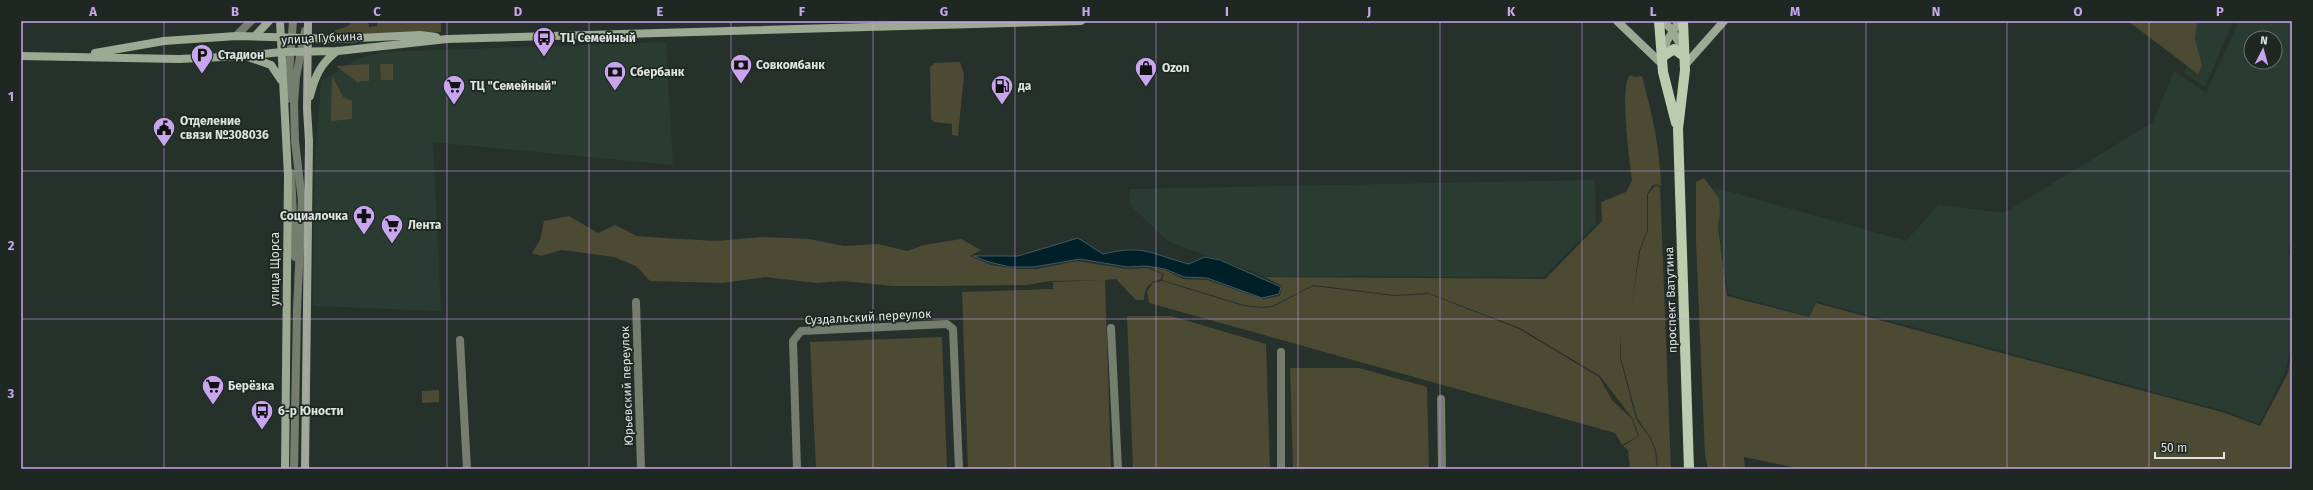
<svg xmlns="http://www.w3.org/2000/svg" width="2313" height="490" font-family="'Fira Sans',sans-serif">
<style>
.built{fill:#2a3b32;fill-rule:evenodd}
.green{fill:#4c4a33}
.water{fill:#002029;stroke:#435b60}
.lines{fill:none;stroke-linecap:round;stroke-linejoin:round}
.street{stroke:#757d6f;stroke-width:8}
.secondary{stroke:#9caa93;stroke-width:8}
.primary{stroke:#bbccaf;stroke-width:10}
.grid{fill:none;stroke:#c9a5ee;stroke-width:1;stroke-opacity:0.55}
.labels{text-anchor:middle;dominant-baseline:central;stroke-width:3.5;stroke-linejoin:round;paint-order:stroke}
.street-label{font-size:12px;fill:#dee5e1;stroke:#1e2722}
.poi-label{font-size:12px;font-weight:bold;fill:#dee5e1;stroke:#1e2722;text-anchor:start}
.neatline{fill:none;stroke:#c9a5ee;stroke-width:1.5}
.grid-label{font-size:13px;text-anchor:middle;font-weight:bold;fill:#c9a5ee}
</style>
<rect width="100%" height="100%" fill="#27312c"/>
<path class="built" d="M 2128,21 L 2233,21 L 2205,87 L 2184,73 L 2188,65 Z
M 2239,21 L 2292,21 L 2292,228 L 2288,253 L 2292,258 L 2292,339 L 2285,372 L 2259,424 L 2225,411 L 1816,301 L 1809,316 L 1728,294 L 1713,187 L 1906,241 L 1938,205 L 2004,213 L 2153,122 L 2174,71 L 2206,93 ZM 2251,38 L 2275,38 L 2275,62 L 2251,62 Z
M 666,42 L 673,165 L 433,142 L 441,311 L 313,306 L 315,157 L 321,81 L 357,59 L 381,52 Z
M 1595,180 L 1596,224 L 1544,277 L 1265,276 L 1169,242 L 1130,205 L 1130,189 Z"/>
<path class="green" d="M 353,21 L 368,21 L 369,27 L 377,26 L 377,21 L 441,21 L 441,32 L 332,36 L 331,32 L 348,26 Z
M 2128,21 L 2197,21 L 2195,39 L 2202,65 L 2198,74 Z
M 960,62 L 964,74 L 958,136 L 952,135 L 952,124 L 934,122 L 931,119 L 930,67 L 935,63 Z
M 369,64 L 369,81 L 361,81 L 358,83 L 336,66 Z
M 380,64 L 393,64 L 393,80 L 381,80 Z
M 332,75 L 343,97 L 352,101 L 352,119 L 331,121 Z
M 1630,75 L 1635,77 L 1642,76 C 1652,113 1660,148 1661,186 L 1656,184 L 1652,186 L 1647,194 L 1647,230 L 1639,251 L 1632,304 L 1640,251 L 1648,230 L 1648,194 L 1656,185 L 1660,187 L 1671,469 L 1658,469 L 1656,450 L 1651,438 L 1637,418 L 1621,358 L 1621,331 L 1620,358 L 1636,419 L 1650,438 L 1655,450 L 1657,469 L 1630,469 L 1628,450 L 1623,446 L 1639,436 L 1633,419 L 1600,376 L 1520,328 L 1428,293 L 1394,295 L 1313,285 L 1272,306 L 1262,307 L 1244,305 L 1162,280 L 1164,274 L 1151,268 L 1165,270 L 1183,279 L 1207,280 L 1263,299 L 1280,296 L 1282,286 L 1265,277 L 1545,279 L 1602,221 L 1601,202 L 1626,192 L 1632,181 C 1630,162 1619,86 1630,75 Z
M 1704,178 L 1719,198 L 1720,213 L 1718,227 L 1727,296 L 1809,317 L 1816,303 L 2225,413 L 2260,426 L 2288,373 L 2292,350 L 2292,469 L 1802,469 L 1744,457 L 1745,469 L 1708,469 L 1705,455 L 1696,241 L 1696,182 Z
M 569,216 L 598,233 L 615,225 L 637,236 L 664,238 L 717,241 L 761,237 L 809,239 L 844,246 L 878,244 L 907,251 L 924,245 L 961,239 L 981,250 L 970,256 L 991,265 L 1017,269 L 1037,269 L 1077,261 L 1127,269 L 1147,268 L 1162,274 L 1161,279 C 1148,283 1145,287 1144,300 L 1136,300 L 1116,279 L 1105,280 L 1111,469 L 968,469 L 962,292 L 1053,289 L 1053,282 L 1104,280 L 1050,281 L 1027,285 L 940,286 L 892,286 L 844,281 L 817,283 L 765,277 L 723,283 L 650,281 L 636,266 L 614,257 L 562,250 L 541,256 L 532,253 L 540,240 L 544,221 Z
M 1162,281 L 1244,306 L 1262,308 L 1272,307 L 1313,286 L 1394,296 L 1429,294 L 1519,329 L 1599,377 L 1612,400 L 1632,419 L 1638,436 L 1622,445 L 1615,433 L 1149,303 L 1147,291 L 1153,283 Z
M 1127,316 L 1171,316 L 1266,344 L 1270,469 L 1133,469 Z
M 942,337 L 947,469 L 816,469 L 810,342 Z
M 1290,368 L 1359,368 L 1427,387 L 1429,469 L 1293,469 Z
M 439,390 L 439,402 L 422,403 L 422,391 Z"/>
<path class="water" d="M 1078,238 L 1103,254 C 1145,244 1150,254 1189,264 L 1205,257 L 1220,260 L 1281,287 L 1279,294 L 1262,298 L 1207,278 L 1184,277 L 1165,269 L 1146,266 L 1127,267 L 1080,259 L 1034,267 L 1010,267 L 989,262 L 973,256 L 1018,256 Z"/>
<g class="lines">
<path class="street" d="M 236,36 L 251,21
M 287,99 L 293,21
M 291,173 L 295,257
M 636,302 L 641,469
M 1111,328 L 1118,469
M 460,340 L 467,469
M 1281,352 L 1281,469
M 1441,399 L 1442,469
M 294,469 L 297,310 L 302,201 L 295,141 L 294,103 L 296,77 L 305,31
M 797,469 L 793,341 L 801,331 L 947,324 L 953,329 L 959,469"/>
<path class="secondary" d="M 280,21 L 288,176 L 285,469
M 1617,21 L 1662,64
M 1663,21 L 1672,30 L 1683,50
M 255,36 L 269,21
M 95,53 L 164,41 L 236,36 L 337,39 L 420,35 L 436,37
M 1663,54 L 1667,41 L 1679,21
M 21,56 L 179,59 L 245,56 L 281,52 L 338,51 L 447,39 L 1081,21
M 248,57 L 271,65 L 281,80
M 1685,65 L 1724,21
M 310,96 C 315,76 321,63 337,51
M 305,469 L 309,141 L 307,109 L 308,21"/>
<path class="primary" d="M 1659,21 L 1663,72 L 1676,123
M 1683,21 L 1685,70 L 1678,129 L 1689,469
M 1662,57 L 1674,49 L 1685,57"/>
</g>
<path class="grid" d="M 164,21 L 164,469M 306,21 L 306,469M 447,21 L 447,469M 589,21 L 589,469M 731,21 L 731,469M 873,21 L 873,469M 1015,21 L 1015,469M 1156,21 L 1156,469M 1298,21 L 1298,469M 1440,21 L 1440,469M 1582,21 L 1582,469M 1724,21 L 1724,469M 1866,21 L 1866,469M 2007,21 L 2007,469M 2149,21 L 2149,469M 21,171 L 2292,171M 21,319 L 2292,319"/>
<defs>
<g id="bus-pin" transform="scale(1.15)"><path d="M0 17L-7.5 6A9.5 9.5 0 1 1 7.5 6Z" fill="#c9a5ee" stroke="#1e2722"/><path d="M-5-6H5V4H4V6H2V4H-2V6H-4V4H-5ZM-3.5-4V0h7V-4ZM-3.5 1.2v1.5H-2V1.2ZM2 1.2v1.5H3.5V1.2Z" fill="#111"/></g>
<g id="parking-pin" transform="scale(1.15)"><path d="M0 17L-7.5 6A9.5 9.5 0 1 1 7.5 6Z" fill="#c9a5ee" stroke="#1e2722"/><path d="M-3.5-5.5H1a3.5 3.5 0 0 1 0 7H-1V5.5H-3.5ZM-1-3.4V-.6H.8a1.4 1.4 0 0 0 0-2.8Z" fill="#111"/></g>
<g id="bank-pin" transform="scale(1.15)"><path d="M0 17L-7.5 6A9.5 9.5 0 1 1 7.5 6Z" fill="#c9a5ee" stroke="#1e2722"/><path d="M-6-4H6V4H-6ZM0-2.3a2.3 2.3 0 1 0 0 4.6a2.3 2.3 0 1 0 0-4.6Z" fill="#111"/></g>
<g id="shop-pin" transform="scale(1.15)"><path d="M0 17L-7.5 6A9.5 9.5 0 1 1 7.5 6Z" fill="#c9a5ee" stroke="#1e2722"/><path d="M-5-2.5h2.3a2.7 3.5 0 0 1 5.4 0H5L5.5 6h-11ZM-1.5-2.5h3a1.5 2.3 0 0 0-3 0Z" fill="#111"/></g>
<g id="supermarket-pin" transform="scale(1.15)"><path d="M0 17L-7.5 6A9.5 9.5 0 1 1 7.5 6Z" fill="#c9a5ee" stroke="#1e2722"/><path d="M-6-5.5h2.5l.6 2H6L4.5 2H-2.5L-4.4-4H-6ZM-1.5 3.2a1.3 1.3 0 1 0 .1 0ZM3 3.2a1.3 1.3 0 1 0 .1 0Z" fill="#111"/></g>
<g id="fuel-pin" transform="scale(1.15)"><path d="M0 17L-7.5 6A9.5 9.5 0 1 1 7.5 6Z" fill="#c9a5ee" stroke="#1e2722"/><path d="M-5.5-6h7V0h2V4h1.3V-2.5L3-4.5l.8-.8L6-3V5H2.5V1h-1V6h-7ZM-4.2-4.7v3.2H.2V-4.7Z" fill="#111"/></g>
<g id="civic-pin" transform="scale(1.15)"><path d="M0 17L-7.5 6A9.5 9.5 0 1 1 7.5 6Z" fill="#c9a5ee" stroke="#1e2722"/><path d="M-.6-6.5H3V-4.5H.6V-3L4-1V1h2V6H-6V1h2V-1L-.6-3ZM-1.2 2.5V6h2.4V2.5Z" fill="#111"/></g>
<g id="pharmacy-pin" transform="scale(1.15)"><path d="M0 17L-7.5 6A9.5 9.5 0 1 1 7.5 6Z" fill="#c9a5ee" stroke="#1e2722"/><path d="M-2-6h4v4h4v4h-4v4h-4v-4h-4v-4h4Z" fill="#111"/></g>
</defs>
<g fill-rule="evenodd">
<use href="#bus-pin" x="544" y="38"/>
<use href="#parking-pin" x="202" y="55"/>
<use href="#bank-pin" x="741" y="65"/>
<use href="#shop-pin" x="1146" y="68"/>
<use href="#bank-pin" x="615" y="72"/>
<use href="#supermarket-pin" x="454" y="86"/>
<use href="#fuel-pin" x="1002" y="86"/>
<use href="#civic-pin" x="164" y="128"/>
<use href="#pharmacy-pin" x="364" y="216"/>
<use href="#supermarket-pin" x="392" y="225"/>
<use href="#supermarket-pin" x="213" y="386"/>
<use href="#bus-pin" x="262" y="411"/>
</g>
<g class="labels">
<g class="street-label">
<text transform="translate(322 38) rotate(-3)">улица Губкина</text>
<text transform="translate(275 269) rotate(-90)">улица Щорса</text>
<text transform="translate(1671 300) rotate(-92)">проспект Ватутина</text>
<text transform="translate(868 317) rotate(-3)">Суздальский переулок</text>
<text transform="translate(627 386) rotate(-92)">Юрьевский переулок</text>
</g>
<g class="poi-label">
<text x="560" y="38">ТЦ Семейный</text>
<text x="218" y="55">Стадион</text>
<text x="756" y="65">Совкомбанк</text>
<text x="1162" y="68">Ozon</text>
<text x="630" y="72">Сбербанк</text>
<text x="470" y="86">ТЦ "Семейный"</text>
<text x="1018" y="86">да</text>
<text x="180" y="121">Отделение<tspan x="180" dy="14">связи №308036</tspan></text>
<text x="348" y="216" text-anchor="end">Социалочка</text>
<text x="408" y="225">Лента</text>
<text x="228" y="386">Берёзка</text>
<text x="278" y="411">б-р Юности</text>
</g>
</g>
<rect width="2313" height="490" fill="none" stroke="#1e2722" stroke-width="44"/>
<g transform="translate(2263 50) rotate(6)"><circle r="19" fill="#1e2722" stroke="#6b736e"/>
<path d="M0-3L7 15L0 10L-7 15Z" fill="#c9a5ee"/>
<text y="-6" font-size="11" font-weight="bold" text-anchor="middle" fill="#dee5e1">N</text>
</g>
<path d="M2155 452v6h69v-6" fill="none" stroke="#dee5e1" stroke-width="2"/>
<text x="2161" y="452" font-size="12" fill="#dee5e1" stroke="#1e2722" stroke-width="3" paint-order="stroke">50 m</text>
<rect x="22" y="22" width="2269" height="446" class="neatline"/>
<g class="grid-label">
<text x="93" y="16">A</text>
<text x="235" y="16">B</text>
<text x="377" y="16">C</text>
<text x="518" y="16">D</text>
<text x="660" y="16">E</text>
<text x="802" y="16">F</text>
<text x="944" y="16">G</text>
<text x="1086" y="16">H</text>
<text x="1227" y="16">I</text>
<text x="1369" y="16">J</text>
<text x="1511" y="16">K</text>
<text x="1653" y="16">L</text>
<text x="1795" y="16">M</text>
<text x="1936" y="16">N</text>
<text x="2078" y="16">O</text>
<text x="2220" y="16">P</text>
<text x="11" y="101">1</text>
<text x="11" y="250">2</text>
<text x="11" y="398">3</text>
</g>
</svg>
